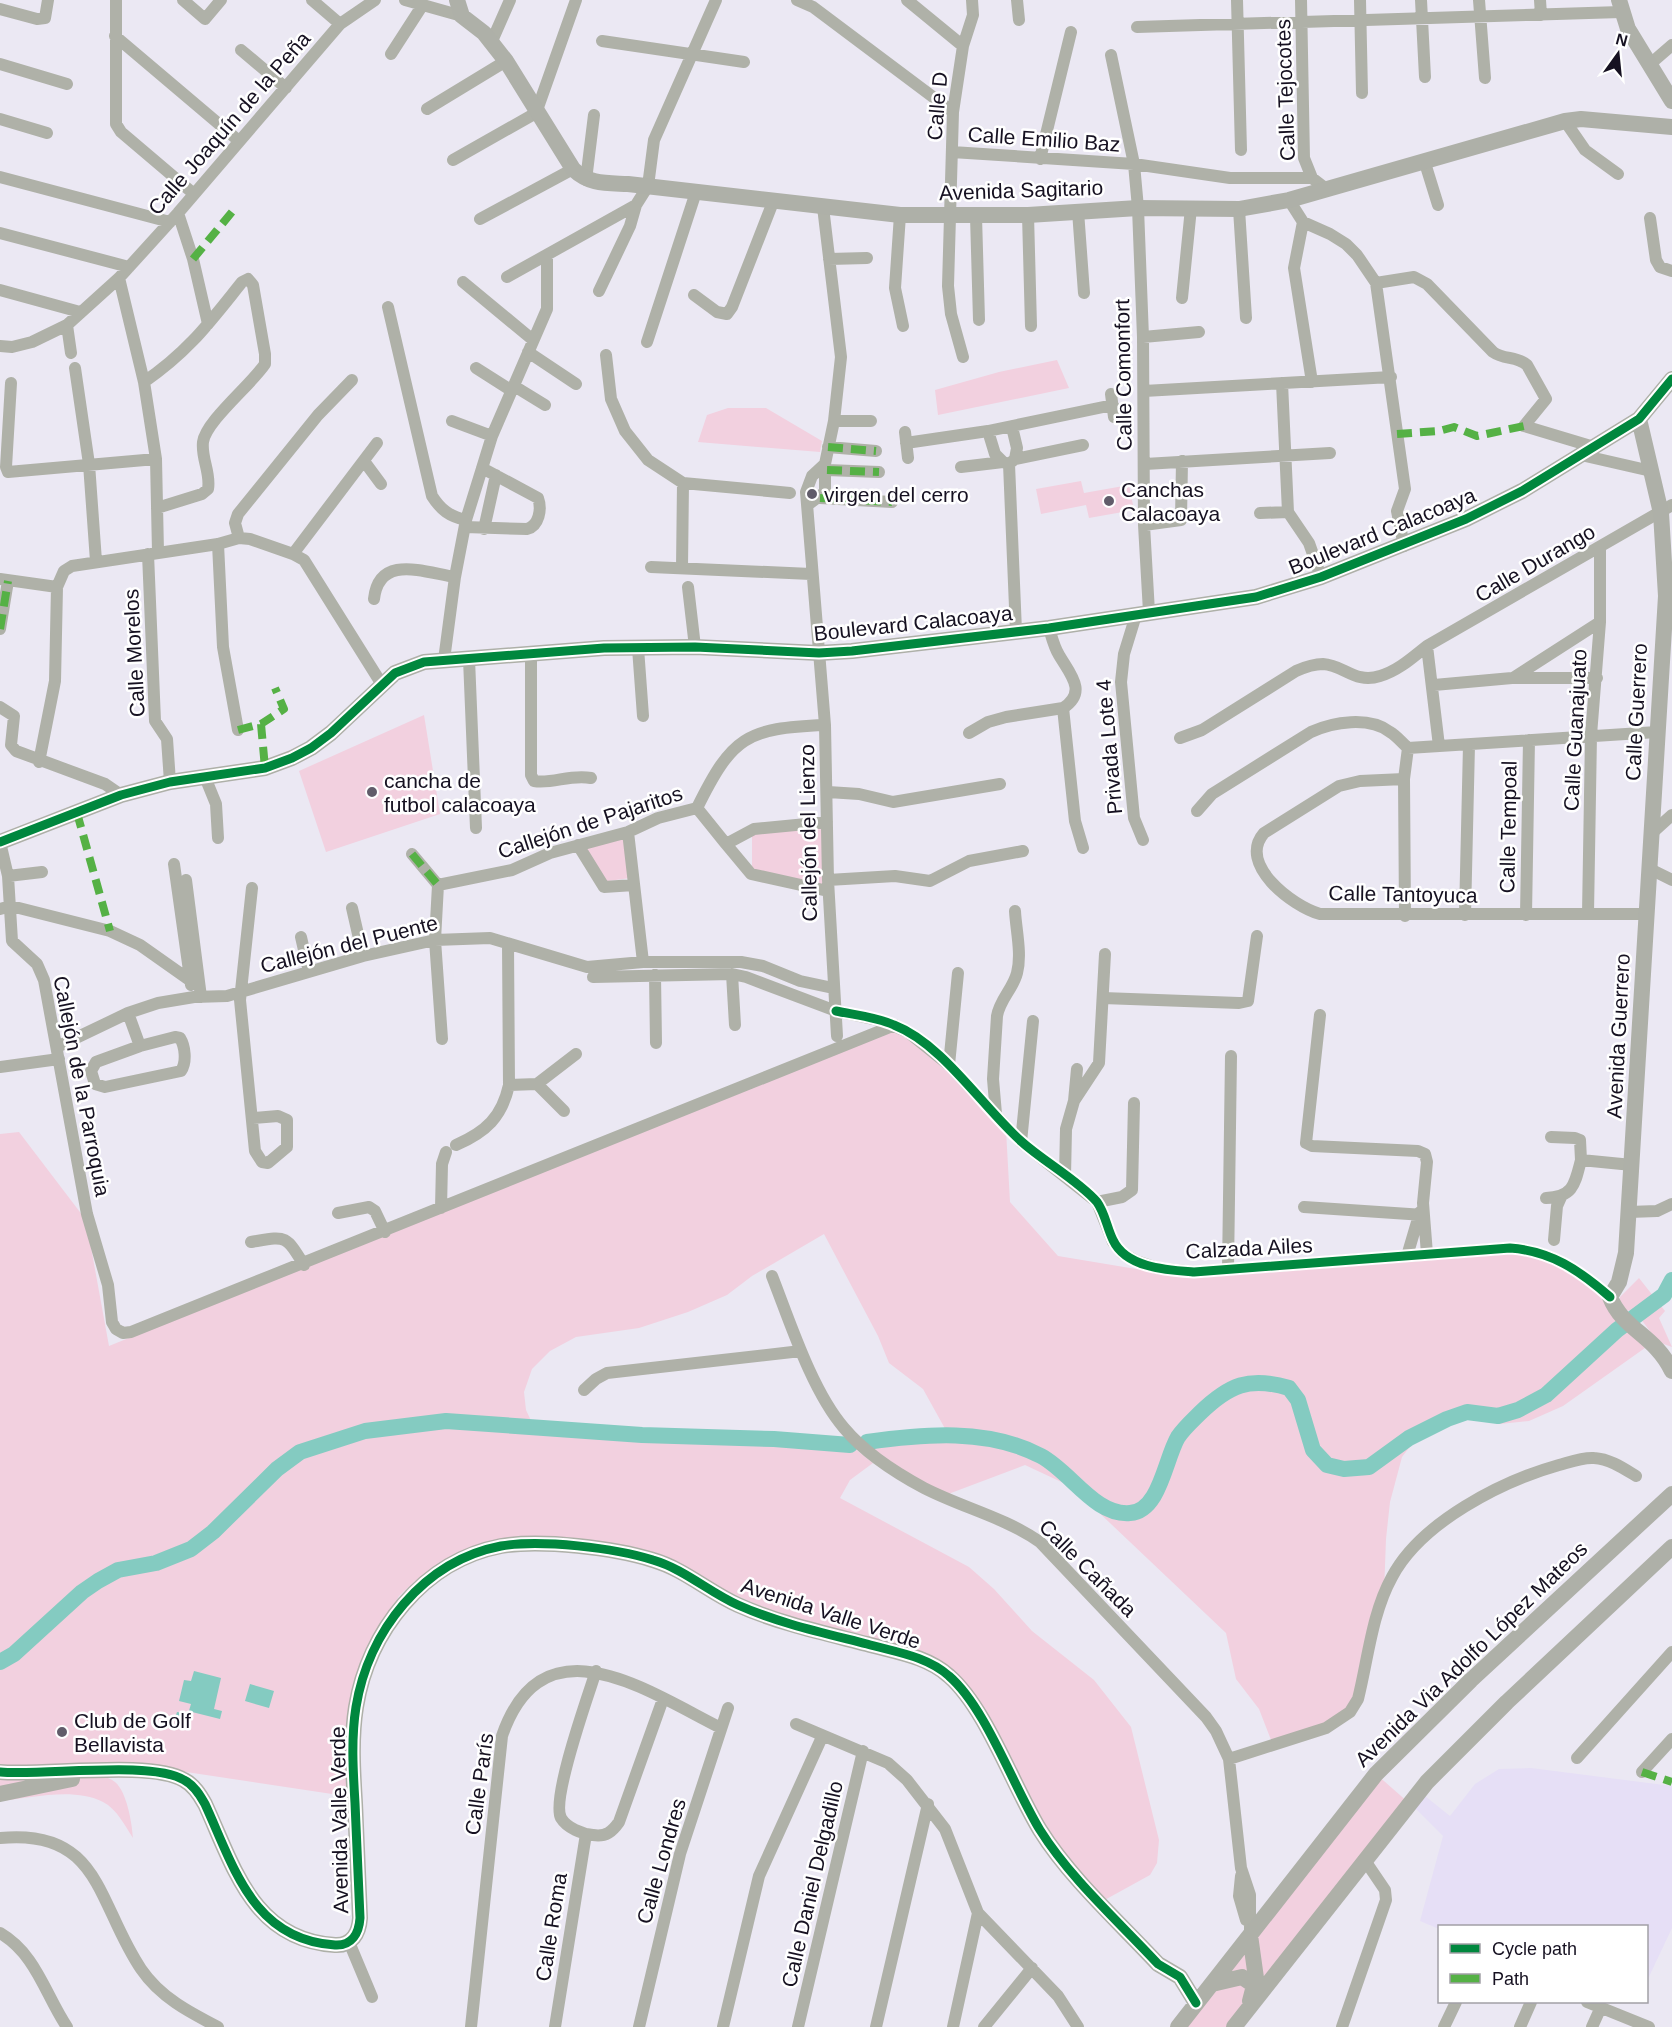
<svg xmlns="http://www.w3.org/2000/svg" width="1672" height="2027" font-family="Helvetica,sans-serif">
<style>
.built{fill:#e6dff6}
.green{fill:#f2d0df}
.water{fill:#84cbc1}
.lines{fill:none;stroke-linecap:round;stroke-linejoin:round}
.river{stroke:#84cbc1;stroke-width:16}
.street{stroke:#afb1a8;stroke-width:12}
.secondary{stroke:#aeb0a8;stroke-width:16}
.quiet{stroke:#55b145;stroke-width:8;stroke-dasharray:15 8;stroke-linecap:butt}
.cycleway-casing{stroke:#fff;stroke-width:13}
.cycleway{stroke:#00873e;stroke-width:9}
.poi-dot{fill:#615c6a;stroke:#fff;stroke-width:2}
.labels{text-anchor:middle;dominant-baseline:central;stroke-width:5;stroke-linejoin:round;paint-order:stroke}
.street-label{font-size:21px;fill:#161121;stroke:#fff}
.poi-label{font-size:21px;fill:#161121;stroke:#fff;text-anchor:start}
</style>
<rect width="100%" height="100%" fill="#ebe8f3"/>
<path class="built" d="M 1531,1768 L 1672,1786 L 1672,1928 L 1647,1981 L 1646,1926 L 1440,1926 L 1439,1929 L 1420,1921 L 1443,1836 L 1410,1803 L 1420,1792 L 1450,1816 L 1475,1784 L 1499,1769 Z"/>
<path class="green" d="M 1057,360 L 1069,388 L 938,415 L 935,390 L 999,372 Z
M 728,408 L 766,408 L 822,441 L 820,452 L 698,442 L 707,415 Z
M 1081,481 L 1084,493 L 1129,485 L 1134,510 L 1089,518 L 1086,505 L 1041,514 L 1036,489 Z
M 424,715 L 440,814 L 326,852 L 299,771 Z
M 826,827 L 827,887 L 752,872 L 752,833 Z
M 625,839 L 630,878 L 601,882 L 582,847 Z
M 895,1027 L 946,1066 L 1006,1130 L 1010,1202 L 1058,1256 L 1166,1274 L 1419,1256 L 1528,1254 L 1572,1268 L 1652,1343 L 1563,1406 L 1529,1421 L 1500,1424 L 1473,1419 L 1453,1422 L 1415,1440 L 1402,1457 L 1390,1502 L 1386,1539 L 1384,1593 L 1350,1712 L 1273,1745 L 1259,1709 L 1236,1679 L 1226,1633 L 1072,1487 L 1025,1465 L 943,1496 L 858,1441 L 907,1432 L 948,1434 L 923,1389 L 889,1363 L 878,1336 L 824,1234 L 752,1276 L 727,1295 L 688,1312 L 639,1328 L 576,1337 L 550,1351 L 532,1369 L 524,1392 L 526,1410 L 534,1427 L 642,1435 L 774,1439 L 850,1445 L 873,1463 L 850,1480 L 840,1498 L 969,1567 L 994,1589 L 1032,1631 L 1094,1680 L 1131,1727 L 1159,1840 L 1157,1863 L 1150,1875 L 1101,1902 L 1057,1854 L 950,1677 L 821,1632 L 675,1569 L 543,1537 L 440,1565 L 415,1581 L 399,1596 L 372,1642 L 352,1797 L 173,1770 L 0,1766 L 0,1134 L 19,1132 L 86,1220 L 109,1346 Z
M 1639,1278 L 1665,1311 L 1659,1318 L 1672,1347 L 1658,1342 L 1635,1311 L 1618,1310 L 1620,1297 Z
M 0,1774 C 27,1774 95,1766 115,1782 C 127,1792 132,1823 133,1838 C 125,1826 117,1809 103,1802 C 74,1787 31,1798 0,1801 Z
M 1376,1774 L 1409,1803 L 1234,2027 L 1178,2027 Z"/>
<path class="water" d="M 194,1671 L 221,1678 L 214,1709 L 222,1711 L 220,1719 L 192,1712 L 190,1718 L 176,1715 L 177,1712 L 188,1714 L 191,1704 L 179,1701 L 184,1680 L 191,1681 Z
M 250,1684 L 274,1691 L 269,1708 L 245,1701 Z"/>
<g class="lines">
<path class="river" d="M 867,1442 C 924,1434 988,1428 1041,1456 C 1071,1472 1095,1516 1130,1513 C 1160,1511 1165,1459 1178,1437 C 1184,1428 1193,1420 1200,1413 C 1229,1385 1249,1376 1289,1388 L 1298,1400 L 1313,1450 L 1327,1465 L 1344,1469 L 1369,1467 L 1409,1438 L 1447,1419 L 1467,1412 L 1498,1416 L 1518,1410 L 1546,1395 L 1617,1330 L 1664,1295 L 1672,1280
M 0,1662 L 14,1654 L 82,1592 L 98,1581 L 118,1570 L 156,1563 L 191,1549 L 213,1532 L 277,1469 L 300,1452 L 365,1431 L 446,1421 L 642,1435 L 774,1439 L 850,1445"/>
<path class="street" d="M 116,0 L 116,124 L 121,132 L 194,194
M 183,0 L 205,19 L 221,0
M 312,0 L 340,24
M 405,0 L 462,16
M 797,0 L 813,7 L 953,112
M 907,0 L 963,46
M 1017,0 L 1019,20
M 1237,0 L 1241,150
M 1301,0 L 1304,158 L 1312,178
M 1360,0 L 1362,93
M 1421,0 L 1425,77
M 1479,0 L 1485,78
M 1540,0 L 1541,15
M 0,9 L 37,19 L 45,18 L 48,0
M 1137,27 L 1621,12
M 115,36 L 239,141
M 492,41 L 510,0
M 602,41 L 744,62
M 241,50 L 286,88
M 391,54 L 422,6
M 1111,55 L 1134,164 L 1138,208 L 1143,337 L 1144,525 L 1149,612
M 0,64 L 67,84
M 1649,65 L 1672,45
M 427,109 L 506,61
M 0,119 L 47,133
M 1565,121 L 1585,150 L 1618,174
M 952,152 L 1134,164 L 1230,178 L 1312,178 L 1325,188
M 1040,159 L 1071,32
M 453,160 L 536,113 L 576,0
M 1425,163 L 1438,205
M 0,177 L 170,222
M 586,180 L 594,115
M 1289,200 L 1303,222 L 1330,234 L 1346,244 L 1357,255 L 1376,283 L 1405,489 L 1397,511 L 1404,546
M 1239,209 L 1246,318
M 1078,211 L 1084,293
M 178,213 L 193,259 L 208,324
M 900,215 L 895,288 L 903,326
M 1028,215 L 1031,326
M 976,216 L 979,320
M 1650,218 L 1656,260 L 1660,267 L 1672,271
M 480,219 L 573,169
M 1303,222 L 1294,268 L 1312,382
M 0,233 L 129,267
M 829,259 L 867,258
M 507,277 L 636,205
M 119,278 L 144,382 L 156,459 L 158,552
M 463,282 L 533,340
M 1376,283 L 1414,277 L 1427,284 L 1493,352 C 1504,360 1517,356 1527,365 L 1546,399 L 1524,426 L 1594,447
M 0,290 L 80,312
M 599,291 L 630,226 L 636,205 L 648,186 L 654,140 L 716,0
M 694,295 L 717,312 L 727,314 L 732,307 L 773,202
M 1182,298 L 1191,208
M 388,307 L 432,496 C 441,510 449,516 466,520
M 67,325 L 71,353
M 1143,337 L 1199,332
M 647,342 L 696,192
M 0,346 L 12,347 L 32,342 L 67,325 L 119,278 L 178,213 L 340,24 L 375,0
M 528,352 L 576,384
M 606,355 L 611,399 L 625,431 L 648,460 L 683,483 L 790,493
M 963,357 L 951,314 L 948,286 L 953,112 L 963,46 L 973,15 L 972,0
M 75,368 L 89,464 L 96,561
M 476,368 L 512,391
M 144,382 C 189,351 209,323 242,282 L 248,279 L 253,285 L 265,354 L 265,364 C 251,385 206,421 203,442 C 201,458 211,473 208,489 L 202,494 L 157,508
M 11,383 L 6,467 L 8,472 L 156,459
M 1282,383 L 1288,512 L 1309,543 L 1321,577
M 514,386 L 545,405
M 1144,391 L 1391,377
M 1111,394 L 1114,417
M 452,421 L 492,436
M 834,421 L 871,421
M 1012,427 L 1017,448 L 1015,459
M 988,431 L 995,454 L 1003,462
M 905,432 L 908,458
M 906,443 L 988,431 L 1113,405
M 828,447 L 876,451
M 1581,455 L 1651,471
M 364,461 L 381,484
M 825,464 L 812,476 L 806,492 L 825,725 L 828,880 L 837,1036
M 1009,464 L 1016,631
M 1145,464 L 1330,453
M 961,467 L 1003,462 L 1009,464 L 1015,459 L 1083,445
M 827,470 L 879,472
M 820,498 L 892,502
M 809,504 L 825,492 L 825,464 L 834,421 L 841,357 L 823,207
M 1260,513 L 1288,512
M 1144,525 L 1181,520 L 1182,461
M 465,527 L 527,529 C 539,526 542,509 538,498 L 482,468
M 484,529 L 496,475
M 239,538 L 235,523 L 238,514 L 318,415 L 352,380
M 218,544 L 223,647 L 238,730
M 148,554 L 155,721 L 167,739 L 170,782
M 293,554 L 377,443
M 651,567 L 811,574
M 682,568 L 683,483
M 0,579 L 57,587
M 688,587 L 695,647
M 374,599 C 379,554 423,572 455,577
M 1136,615 L 1124,654 L 1121,682 L 1134,818 L 1143,840
M 0,629 L 8,581
M 1427,646 L 1439,746
M 638,648 L 643,716
M 531,654 L 531,775 L 534,781 C 553,784 570,774 591,778
M 469,659 L 476,828
M 444,660 L 455,577 L 466,520 L 492,436 L 547,309 L 547,256
M 1513,678 L 1600,622
M 1434,685 L 1512,678 L 1597,678
M 0,707 L 14,716 L 11,745 L 16,751 L 105,784 L 121,795
M 1063,708 L 1075,821 L 1083,848
M 969,733 L 988,722 L 1006,717 L 1063,708 C 1088,692 1070,674 1059,655 C 1054,647 1052,638 1049,628
M 1180,738 L 1202,730 L 1296,671 C 1305,667 1313,664 1323,664 C 1344,665 1355,684 1380,676 C 1398,671 1413,657 1427,646 L 1672,505
M 1408,748 L 1657,732
M 39,762 L 55,681 L 57,587 L 64,571 L 72,566 L 218,544 L 239,538 L 250,539 L 293,554 L 304,560 L 381,683
M 205,777 L 216,804 L 218,838
M 1404,779 L 1360,781 L 1339,786 L 1264,833 C 1237,864 1292,906 1320,914 L 1648,914
M 828,792 L 859,794 L 893,802 L 1000,784
M 697,808 L 726,844 L 754,829 L 827,822
M 1197,811 L 1212,794 L 1311,732 C 1333,722 1369,716 1390,732 C 1397,736 1402,743 1408,748
M 628,832 L 643,962
M 1652,833 L 1672,815
M 0,842 L 8,876 L 12,941 L 37,964 L 44,980 L 87,1214 L 108,1285 L 112,1322 L 116,1329 L 123,1333 L 131,1332 L 895,1025
M 726,844 L 751,874 L 828,891
M 578,845 L 604,887 L 634,885
M 412,854 L 438,885 L 435,940 L 442,1039
M 174,864 L 191,985
M 1650,869 L 1672,880
M 8,876 L 42,872
M 186,880 L 201,997
M 828,880 L 895,876 L 930,881 L 969,861 L 1023,851
M 438,885 L 512,870 L 550,853 L 628,832 L 658,818 L 697,808 C 732,737 746,728 825,725
M 252,888 L 240,1000 L 255,1151 L 262,1162 L 268,1163 L 287,1147 L 287,1120 L 278,1116 L 253,1118
M 352,908 L 363,956
M 0,909 L 11,906 L 110,931 L 140,945 L 191,981
M 1588,914 L 1591,735 L 1600,622 L 1600,548
M 1465,915 L 1469,745
M 1526,915 L 1529,740
M 1405,916 L 1404,779 L 1408,748
M 301,937 L 309,972
M 508,944 L 509,1085
M 732,974 L 735,1025
M 655,975 L 656,1043
M 593,977 L 732,974 L 746,977 L 836,1011 L 882,1021 L 908,1032 L 949,1065 L 1021,1142 L 1097,1202 L 1113,1242 L 1122,1253 L 1136,1261 L 1157,1268 L 1194,1272 L 1510,1248 C 1551,1251 1579,1270 1610,1297
M 1103,998 L 1239,1003 L 1248,1001 L 1257,936
M 128,1013 L 140,1046
M 1320,1015 L 1306,1143 L 1312,1146 L 1418,1151 L 1425,1154 L 1427,1162 L 1423,1203 L 1427,1254
M 175,1037 L 180,1038 C 185,1046 187,1062 181,1071 L 105,1087 L 95,1084 L 91,1071 L 96,1062 L 140,1046 Z
M 57,1047 L 128,1013 L 158,1003 L 194,997 L 227,996 L 363,956 L 435,940 L 490,938 L 587,967 L 643,962 L 741,962 L 763,966 L 800,981 L 833,988
M 949,1065 L 958,973
M 0,1067 L 59,1059
M 537,1084 L 576,1054
M 1074,1101 L 1099,1063 L 1105,954
M 996,1114 L 993,1079 L 997,1016 C 1000,999 1013,989 1017,973 C 1022,954 1016,930 1015,911
M 1551,1137 L 1575,1138 L 1580,1140 L 1581,1160 L 1632,1165
M 1021,1142 L 1033,1021
M 456,1145 C 486,1132 502,1117 509,1085 L 537,1084 L 564,1111
M 1065,1176 L 1066,1129 L 1074,1101 L 1077,1069
M 1546,1198 C 1574,1197 1575,1183 1581,1160
M 1097,1202 L 1122,1197 L 1132,1190 L 1134,1103
M 1304,1207 L 1424,1215
M 441,1208 L 442,1164 L 446,1152
M 1629,1212 L 1657,1211 L 1672,1204
M 338,1213 L 369,1207 L 375,1211 L 385,1232
M 1554,1240 L 1557,1206 L 1561,1197
M 251,1242 C 286,1236 285,1234 304,1265
M 1407,1256 L 1420,1212
M 1228,1269 L 1231,1056
M 772,1276 C 790,1322 812,1391 844,1428 C 865,1453 896,1473 924,1488 C 963,1508 1004,1517 1040,1542 L 1206,1717 L 1216,1731 L 1229,1759 L 1241,1868 L 1250,1895 L 1250,1935
M 584,1390 L 596,1379 L 607,1373 L 801,1351
M 596,1671 C 588,1696 551,1799 561,1818 C 567,1828 582,1834 593,1835 C 606,1837 612,1832 619,1822 L 663,1699
M 796,1724 L 888,1763 L 907,1780 L 945,1829 L 978,1913 L 1058,1996 L 1078,2027
M 1577,1758 L 1672,1652
M 1229,1759 L 1326,1728 L 1350,1712 L 1358,1699 C 1368,1659 1372,1613 1392,1577 C 1421,1522 1502,1481 1559,1465 C 1570,1462 1583,1457 1594,1458 C 1610,1459 1623,1468 1636,1476
M 1642,1772 L 1672,1739
M 0,1838 C 101,1828 97,1904 141,1969 C 160,1997 189,2012 218,2027
M 1241,1876 L 1239,1896 L 1246,1920
M 0,1933 C 36,1954 45,1994 67,2027
M 349,1942 L 372,1997
M 1587,2002 L 1649,2027
M 471,2027 L 502,1736 C 543,1617 647,1691 721,1728
M 555,2027 L 586,1834
M 639,2027 L 680,1854 L 728,1708
M 723,2027 L 759,1876 L 822,1737
M 798,2027 L 863,1751
M 876,2027 L 928,1804
M 953,2027 L 978,1913
M 984,2027 L 1032,1968
M 1342,2027 L 1386,1900 L 1385,1890 L 1364,1859
M 1444,2027 L 1456,2002
M 1520,2027 L 1531,2002
M 1592,2027 L 1601,2007"/>
<path class="secondary" d="M 457,0 L 462,16 L 484,33 L 506,61 L 573,169 C 590,185 606,183 628,184 L 900,215 L 1028,215 L 1138,208 L 1239,209 L 1289,200 L 1565,121 L 1581,119 L 1672,127
M 1619,0 L 1628,29 L 1672,101
M 1639,419 L 1661,513 L 1666,596 L 1626,1253 L 1619,1282 L 1610,1297 C 1623,1330 1655,1335 1672,1371
M 0,842 L 121,795 L 170,782 L 265,768 L 292,758 L 311,748 L 331,733 L 395,673 L 424,662 L 604,648 L 695,647 L 819,653 L 852,651 L 1049,628 L 1256,597 L 1321,577 L 1466,519 L 1522,491 L 1639,419 L 1672,379
M 0,1772 C 44,1776 151,1760 184,1780 C 194,1785 200,1795 205,1804 C 234,1867 253,1940 335,1945 C 352,1946 359,1933 360,1918 C 358,1880 357,1841 355,1803 C 353,1771 351,1738 356,1707 C 368,1632 423,1561 501,1546 C 541,1539 615,1548 653,1560 C 684,1569 709,1592 738,1605 C 778,1623 824,1633 867,1644 C 895,1652 927,1656 949,1676 C 986,1708 1013,1786 1040,1830 C 1070,1878 1119,1922 1158,1964 L 1180,1977 L 1196,2003
M 0,1794 L 72,1779
M 1212,1984 L 1242,1977 L 1255,1986
M 1250,2001 L 1256,1978 L 1250,1935
M 1178,2027 L 1376,1774 L 1471,1680 L 1672,1494
M 1234,2027 L 1427,1782 L 1507,1702 L 1672,1547"/>
<path class="quiet" d="M 193,259 L 232,212
M 1397,434 L 1439,431 L 1454,427 L 1477,436 L 1524,426
M 828,447 L 876,451
M 827,470 L 879,472
M 820,498 L 892,502
M 0,629 L 8,581
M 261,724 L 265,768
M 238,730 L 261,724 L 284,709 L 275,688
M 77,813 L 110,931
M 412,854 L 438,885
M 1642,1772 L 1672,1782"/>
<g class="cycleway-casing">
<path id="cycleway" d="M 0,842 L 121,795 L 170,782 L 265,768 L 292,758 L 311,748 L 331,733 L 395,673 L 424,662 L 604,648 L 695,647 L 819,653 L 852,651 L 1049,628 L 1256,597 L 1321,577 L 1466,519 L 1522,491 L 1639,419 L 1672,379
M 836,1011 C 855,1015 876,1017 894,1025 C 943,1044 983,1108 1022,1142 C 1043,1161 1079,1181 1097,1202 C 1105,1213 1107,1228 1113,1240 C 1126,1268 1167,1270 1194,1272 L 1510,1248 C 1551,1251 1579,1270 1610,1297
M 0,1772 C 44,1776 151,1760 184,1780 C 194,1785 200,1795 205,1804 C 234,1867 253,1940 335,1945 C 352,1946 359,1933 360,1918 C 358,1880 357,1841 355,1803 C 353,1771 351,1738 356,1707 C 368,1632 423,1561 501,1546 C 541,1539 615,1548 653,1560 C 684,1569 709,1592 738,1605 C 778,1623 824,1633 867,1644 C 895,1652 927,1656 949,1676 C 986,1708 1013,1786 1040,1830 C 1070,1878 1119,1922 1158,1964 L 1180,1977 L 1196,2003"/>
</g>
<use href="#cycleway" class="cycleway"/>
</g>
<g class="poi-dot">
<circle cx="812" cy="494" r="6"/>
<circle cx="1109" cy="501" r="6"/>
<circle cx="372" cy="792" r="6"/>
<circle cx="62" cy="1732" r="6"/>
</g>
<g class="labels">
<g class="street-label">
<text transform="translate(1285 90) rotate(-92)">Calle Tejocotes</text>
<text transform="translate(937 106) rotate(-85)">Calle D</text>
<text transform="translate(229 123) rotate(-49)">Calle Joaquín de la Peña</text>
<text transform="translate(1044 139) rotate(4)">Calle Emilio Baz</text>
<text transform="translate(1021 190) rotate(-2)">Avenida Sagitario</text>
<text transform="translate(1123 375) rotate(-91)">Calle Comonfort</text>
<text transform="translate(1382 531) rotate(-22)">Boulevard Calacoaya</text>
<text transform="translate(1535 563) rotate(-30)">Calle Durango</text>
<text transform="translate(913 623) rotate(-6)">Boulevard Calacoaya</text>
<text transform="translate(134 653) rotate(-93)">Calle Morelos</text>
<text transform="translate(1636 712) rotate(-87)">Calle Guerrero</text>
<text transform="translate(1575 730) rotate(-87)">Calle Guanajuato</text>
<text transform="translate(1109 747) rotate(-95)">Privada Lote 4</text>
<text transform="translate(590 822) rotate(-18)">Callejón de Pajaritos</text>
<text transform="translate(1508 827) rotate(-89)">Calle Tempoal</text>
<text transform="translate(808 833) rotate(-91)">Callejón del Lienzo</text>
<text transform="translate(1403 894) rotate(1)">Calle Tantoyuca</text>
<text transform="translate(349 944) rotate(-14)">Callejón del Puente</text>
<text transform="translate(1618 1036) rotate(-87)">Avenida Guerrero</text>
<text transform="translate(82 1086) rotate(79)">Callejón de la Parroquia</text>
<text transform="translate(1249 1248) rotate(-3)">Calzada Ailes</text>
<text transform="translate(1088 1568) rotate(45)">Calle Cañada</text>
<text transform="translate(831 1613) rotate(18)">Avenida Valle Verde</text>
<text transform="translate(1471 1654) rotate(-44)">Avenida Via Adolfo López Mateos</text>
<text transform="translate(479 1784) rotate(-82)">Calle París</text>
<text transform="translate(339 1820) rotate(-91)">Avenida Valle Verde</text>
<text transform="translate(661 1861) rotate(-74)">Calle Londres</text>
<text transform="translate(812 1884) rotate(-77)">Calle Daniel Delgadillo</text>
<text transform="translate(551 1927) rotate(-81)">Calle Roma</text>
</g>
<g class="poi-label">
<text x="1121" y="489">Canchas<tspan x="1121" dy="24">Calacoaya</tspan></text>
<text x="824" y="494">virgen del cerro</text>
<text x="384" y="780">cancha de<tspan x="384" dy="24">futbol calacoaya</tspan></text>
<text x="74" y="1720">Club de Golf<tspan x="74" dy="24">Bellavista</tspan></text>
</g>
</g>
<rect x="1438" y="1925" width="210" height="78" fill="#ffffff" stroke="#a2a0a6" stroke-width="1.5"/>
<rect x="1450" y="1944" width="30" height="9" fill="#00873e" stroke="#a2a0a6" stroke-width="1.5"/>
<text x="1492" y="1955" font-size="18" fill="#161121">Cycle path</text>
<rect x="1450" y="1974" width="30" height="9" fill="#55b145" stroke="#a2a0a6" stroke-width="1.5"/>
<text x="1492" y="1985" font-size="18" fill="#161121">Path</text>
<g transform="translate(1618 54) rotate(15)" stroke="#ffffff" stroke-width="4.5" paint-order="stroke">
<path d="M0-4.5L10 22L0 15L-10 22Z" fill="#161121"/>
<text y="-9" font-size="16" font-weight="bold" text-anchor="middle" fill="#161121">N</text>
</g>
</svg>
